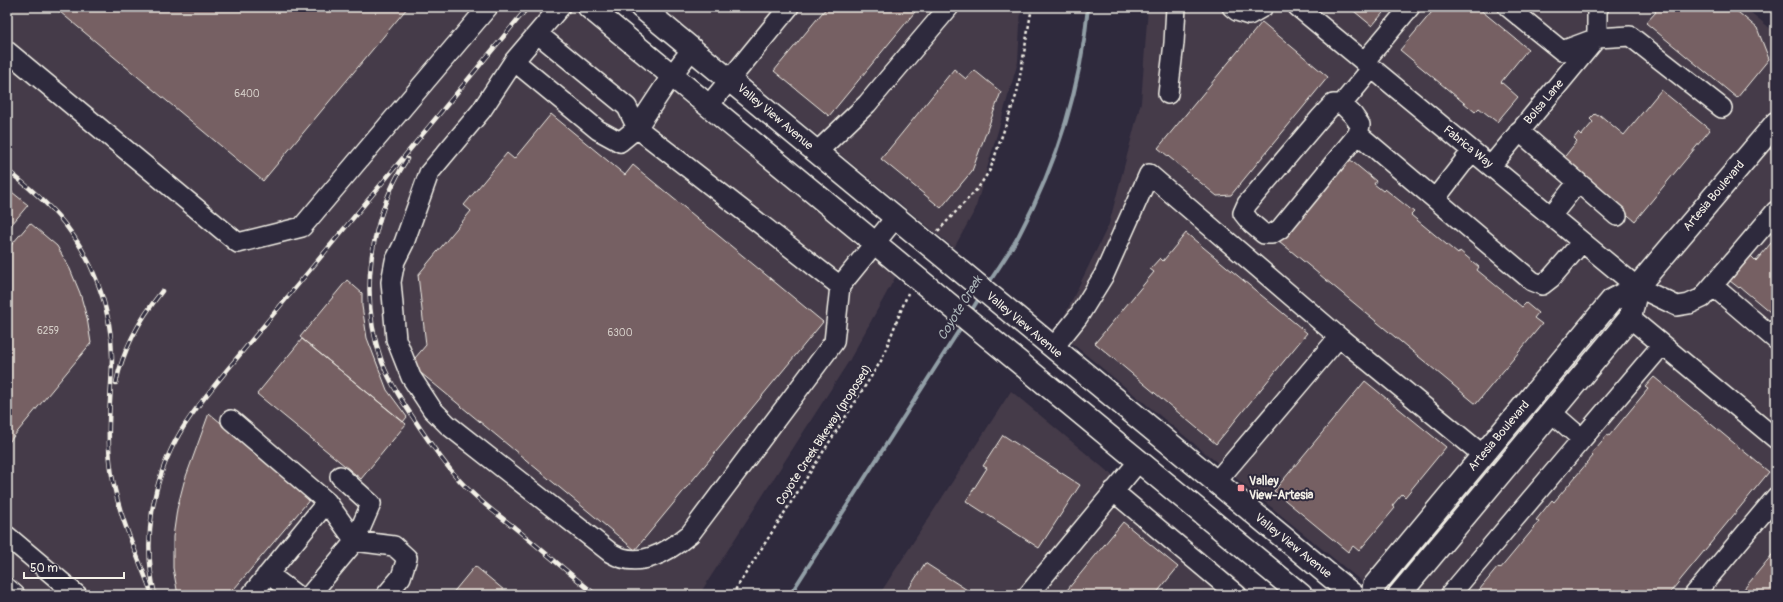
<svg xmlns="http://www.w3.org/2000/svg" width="1783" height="602" font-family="Pangolin,sans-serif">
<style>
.built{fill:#443a49}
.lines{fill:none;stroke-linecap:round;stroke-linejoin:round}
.stream{stroke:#929fa7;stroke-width:4}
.building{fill:#766064;stroke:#f4f1e8}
.minor-casing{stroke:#f4f1e8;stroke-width:22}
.major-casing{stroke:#f4f1e8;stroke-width:25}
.path{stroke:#f4f1e8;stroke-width:2.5;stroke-dasharray:3 3;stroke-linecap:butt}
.minor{stroke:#2f2a3d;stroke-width:19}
.major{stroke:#2f2a3d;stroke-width:22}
.rail-casing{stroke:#f4f1e8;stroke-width:4.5}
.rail{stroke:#2f2a3d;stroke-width:3;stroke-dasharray:9;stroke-linecap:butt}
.poi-dot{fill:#ff9aa2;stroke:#2f2a3d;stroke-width:1.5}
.labels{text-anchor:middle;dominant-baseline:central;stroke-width:4;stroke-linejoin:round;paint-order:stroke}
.number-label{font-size:10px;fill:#d4cdc7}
.street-label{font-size:12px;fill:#f4f1e8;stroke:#2f2a3d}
.poi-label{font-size:12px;font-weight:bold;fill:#f4f1e8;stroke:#2f2a3d;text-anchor:start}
.water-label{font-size:13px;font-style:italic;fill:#abb4b7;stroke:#2f2a3d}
</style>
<rect width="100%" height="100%" fill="#2f2a3d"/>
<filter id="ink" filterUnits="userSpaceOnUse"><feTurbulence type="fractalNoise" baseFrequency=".025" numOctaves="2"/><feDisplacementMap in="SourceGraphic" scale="8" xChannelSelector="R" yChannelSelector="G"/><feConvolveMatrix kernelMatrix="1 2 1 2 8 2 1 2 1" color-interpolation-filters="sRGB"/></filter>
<g filter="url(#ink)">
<path class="built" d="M 7,7 L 569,7 L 896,276 L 849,361 L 699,595 L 7,595 Z
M 661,7 L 1021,7 L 1018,62 L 975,210 L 954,248 Z
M 1148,7 L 1744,7 L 1776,33 L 1776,595 L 1378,595 L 1057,331 L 1109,224 L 1141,102 Z
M 1011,391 L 1256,595 L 879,595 Z"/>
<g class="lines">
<path class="stream" d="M 988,284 C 998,268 1010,252 1019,235 C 1056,165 1081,87 1088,7
M 970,313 L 981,295
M 790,595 L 963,324"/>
</g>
<path class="building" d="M 54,7 L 408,7 L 263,181 Z
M 827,7 L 919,7 L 829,116 L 774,71 Z
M 1349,7 L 1388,7 L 1372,26 Z
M 1436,7 L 1477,7 L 1528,49 L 1501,82 L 1518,97 L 1497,122 L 1479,108 L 1475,112 L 1400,50 Z
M 1650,7 L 1732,7 L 1757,28 L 1769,59 L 1737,98 L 1646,23 L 1656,12 Z
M 1262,22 L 1328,77 L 1231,195 L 1217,196 L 1158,148 Z
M 954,69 L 966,79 L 974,70 L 1001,92 L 972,171 L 941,208 L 881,159 Z
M 1661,90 L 1710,130 L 1635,221 L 1562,160 L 1577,141 L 1574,138 L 1578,133 L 1581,136 L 1593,122 L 1590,119 L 1595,114 L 1598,116 L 1600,115 L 1624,135 Z
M 551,114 L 625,175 L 633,165 L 823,322 L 635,550 L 410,364 L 426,345 L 418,275 L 471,211 L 464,205 L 507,153 L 514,159 Z
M 1348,158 L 1376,181 L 1374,184 L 1383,191 L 1385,189 L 1414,212 L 1411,215 L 1458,254 L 1460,251 L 1479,267 L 1477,270 L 1522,307 L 1526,303 L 1538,313 L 1534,318 L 1542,324 L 1476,404 L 1279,241 Z
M 7,188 L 28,205 L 7,230 Z
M 30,223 L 57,246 L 70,269 L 80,293 L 87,318 L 91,343 L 9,442 L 7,440 L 7,250 Z
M 1186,233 L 1307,333 L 1216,444 L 1095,343 L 1154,272 L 1150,269 L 1160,258 L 1163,261 Z
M 1776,237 L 1776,317 L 1740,287 L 1739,288 L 1730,281 L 1751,256 L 1756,261 Z
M 347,280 L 362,293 L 362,306 L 367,338 L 387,390 L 407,417 L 403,422 L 300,337 Z
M 302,339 L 406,424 L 361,479 L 257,394 Z
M 1654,377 L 1769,472 L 1668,595 L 1475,595 L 1498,567 L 1500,569 L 1539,522 L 1536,520 L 1552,500 L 1554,502 L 1593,456 L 1591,454 L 1607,435 L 1609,436 L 1648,389 L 1645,387 Z
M 1365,381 L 1446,447 L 1405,497 L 1402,494 L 1392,506 L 1395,508 L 1359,551 L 1353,546 L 1348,552 L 1274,491 Z
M 209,413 L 311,498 L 229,595 L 178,595 L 173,568 L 173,537 L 177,509 L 184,482 Z
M 1003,435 L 1080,485 L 1039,548 L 966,501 L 987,468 L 983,466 Z
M 1123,522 L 1178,567 L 1155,595 L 1063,595 Z
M 1776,550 L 1776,595 L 1739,595 Z
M 925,563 L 975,595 L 905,595 Z
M 475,566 L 510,595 L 451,595 Z"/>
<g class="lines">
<g class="minor-casing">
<path id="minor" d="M 560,7 L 514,61 L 481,111 L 429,173 L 404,243 L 395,261 L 391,282 L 396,339 L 411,377 L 432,409 L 448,425 L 611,553 C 639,570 668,552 690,534 L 834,342 L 840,286
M 1232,7 L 1237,11 L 1249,15 L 1263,7
M 1298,7 L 1637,287 L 1677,306 L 1689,304 L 1702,298 L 1776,211
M 1508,7 L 1562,51 L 1597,38 L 1630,36 L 1722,108
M 538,34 L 627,107 L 637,128 L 840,286 L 896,217
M 1597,38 L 1597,10 L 1599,7
M 7,51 L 238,243 L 302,227 L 488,7
M 514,61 L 598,130 L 620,142 L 637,128 L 672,75 L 692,49
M 1364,62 L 1410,7
M 1372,68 L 1342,104 L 1353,115 L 1360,125 L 1358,134 L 1532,281 L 1542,285 L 1551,278 L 1582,242
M 1168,94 L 1174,43 L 1176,7
M 1342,104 L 1333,104 L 1321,117 L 1247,204 L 1243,213 L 1251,223 L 1264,234 L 1272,234 L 1280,229 L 1358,134
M 709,105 L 789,7
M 1519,131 L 1617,216
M 817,152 L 867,104 L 949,7
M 1491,166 L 1596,39
M 1435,199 L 1472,151
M 1551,216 L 1578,182
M 1713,286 L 1776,340
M 1630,318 L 1776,439
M 1339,337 L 1483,455
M 1053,348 L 1078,317 L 1104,275 L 1149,174 L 1339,337 L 1216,482
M 231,420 L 327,502 L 355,541 L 394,546 L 407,558 L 401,577 L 386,595
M 1582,439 L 1662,345
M 1113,491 L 1237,595
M 7,536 L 77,595
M 266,576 L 271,576 L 296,595
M 7,588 L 15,595
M 251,595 L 327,502
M 310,595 L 355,541 L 371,504 L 340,476
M 1028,595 L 1139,461
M 1450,595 L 1582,439 L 1551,412
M 1694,595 L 1776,497"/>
</g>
<g class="major-casing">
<path id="major" d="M 589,7 L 1301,595
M 641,7 L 1353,595
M 1373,595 L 1374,586 L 1612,300 L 1637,287 L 1776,123
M 1399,595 L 1630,318 L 1637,287"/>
</g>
<path class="path" d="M 938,231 L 978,188 L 990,170 L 1017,93 L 1032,7
M 732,595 L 881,361 L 908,293"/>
<use href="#minor" class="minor"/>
<use href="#major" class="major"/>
<g class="rail-casing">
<path id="rail" d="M 407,159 C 370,218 358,296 382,362 C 391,385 406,407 420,428 C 433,447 447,468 464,485 C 479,501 497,514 515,528 C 542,550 569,573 596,595
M 7,170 C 25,184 43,199 58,216 C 91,253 112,308 112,357 C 112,392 106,426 110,460 C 114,505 134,547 150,589
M 116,383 C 123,349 140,319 162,291
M 155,595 C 142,540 152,479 181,431 C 194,409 211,390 227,370 L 528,7"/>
</g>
<use href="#rail" class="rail"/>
</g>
</g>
<rect class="poi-dot" x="1237" y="484" width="8" height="8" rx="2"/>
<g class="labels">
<g class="number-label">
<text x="247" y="94">6400</text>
<text x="48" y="331">6259</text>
<text x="620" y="333">6300</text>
</g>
<g class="street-label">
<text transform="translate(1544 102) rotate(-50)">Bolsa Lane</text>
<text transform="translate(775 117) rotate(40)">Valley View Avenue</text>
<text transform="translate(1468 147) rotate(39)">Fabrica Way</text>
<text transform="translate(1714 196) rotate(-50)">Artesia Boulevard</text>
<text transform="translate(1024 325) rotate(40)">Valley View Avenue</text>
<text transform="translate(824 435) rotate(-57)">Coyote Creek Bikeway (proposed)</text>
<text transform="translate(1499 436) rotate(-50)">Artesia Boulevard</text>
<text transform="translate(1293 546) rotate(39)">Valley View Avenue</text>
</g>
<g class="poi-label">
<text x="1249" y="481">Valley<tspan x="1249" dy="14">View-Artesia</tspan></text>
</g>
<g class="water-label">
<text transform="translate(960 308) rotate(-58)">Coyote Creek</text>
</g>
</g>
<rect width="1783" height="602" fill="none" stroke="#2f2a3d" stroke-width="24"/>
<rect x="12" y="12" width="1759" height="578" fill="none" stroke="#f4f1e8" stroke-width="1.5" filter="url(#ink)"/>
<path d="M24 572v6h100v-6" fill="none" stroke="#f4f1e8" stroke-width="2"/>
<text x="30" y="572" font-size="12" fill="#f4f1e8" stroke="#2f2a3d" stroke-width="3" paint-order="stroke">50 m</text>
</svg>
